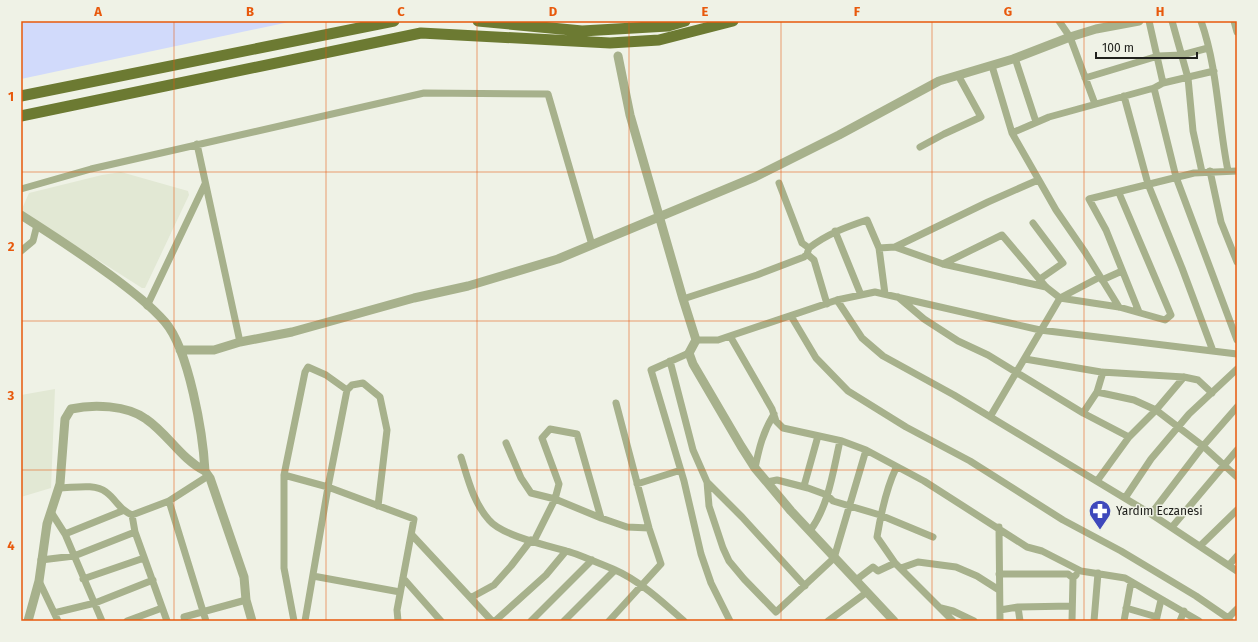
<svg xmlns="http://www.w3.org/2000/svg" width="1258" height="642" font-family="'Fira Sans',sans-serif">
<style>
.built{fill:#e2e8d4}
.green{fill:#d1dafb}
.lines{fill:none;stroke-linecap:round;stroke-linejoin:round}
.minor{stroke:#a7b18c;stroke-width:7}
.tertiary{stroke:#a7b18c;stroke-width:9}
.primary{stroke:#6c7a32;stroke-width:11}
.grid{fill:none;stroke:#e8590c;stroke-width:1;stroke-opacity:0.55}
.labels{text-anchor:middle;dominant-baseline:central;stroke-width:3;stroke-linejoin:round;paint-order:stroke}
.poi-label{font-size:12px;fill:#20211d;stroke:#eff2e6;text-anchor:start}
.neatline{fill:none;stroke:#e8590c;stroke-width:1.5}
.grid-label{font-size:13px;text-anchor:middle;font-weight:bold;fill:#e8590c}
</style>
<rect width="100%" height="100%" fill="#eff2e6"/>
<path class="built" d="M 121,172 L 188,191 L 189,195 L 145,288 L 142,288 L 21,211 L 29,193 L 102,175 Z
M 55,389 L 51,488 L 21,497 L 21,395 Z"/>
<path class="green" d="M 21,21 L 294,21 L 21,79 Z"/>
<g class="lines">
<path class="minor" d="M 1059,21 L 1070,37 L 1095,104
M 1149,21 L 1163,83
M 1172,21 L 1188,78 L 1193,131 L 1202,172
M 1201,21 C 1218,69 1218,122 1228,171
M 1234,21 L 1237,32
M 1015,58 L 1036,122
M 992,66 L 1012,133 L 1056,210 L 1085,252 L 1119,307
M 1085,78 L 1158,56 L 1182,55 L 1208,48
M 1154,88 L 1176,177 L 1237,340
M 1124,96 L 1148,184 L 1182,268 L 1213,351
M 1012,133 L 1049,117 L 1154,88 L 1163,83 L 1214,71
M 197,144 L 240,342
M 920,147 L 944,134 L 981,117 L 958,75
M 1210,171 L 1221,222 L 1237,262
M 779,183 L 802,243 L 809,248
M 21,189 L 91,169 L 424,93 L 548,94 L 592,245
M 1033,223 L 1063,263 L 1040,279
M 835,231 L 861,295
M 895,247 L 988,202 L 1038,180
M 879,248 L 895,247 L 943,264 L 1046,287
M 21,251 L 33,241 L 37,225
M 807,254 L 814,260 L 827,304
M 943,264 L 1002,235 L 1046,287 L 1060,298 L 1119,307 L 1165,320 L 1171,315 L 1119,193
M 1102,280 L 1122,271
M 898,297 L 924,319 L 958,341 L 988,355 L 1083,413 L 1129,437
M 683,299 L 757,275 L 804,257 L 807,254 L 809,248 C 827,234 846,227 867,220 L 879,248 L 885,294
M 837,300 L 862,338 L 883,356 L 954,395 L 1151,514 L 1237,571
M 147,306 L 205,184
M 1139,312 L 1106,230 L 1089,199 L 1194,173 L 1237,171
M 791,316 L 816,358 L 848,391 L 906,427 L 970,461 L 1063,520 L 1121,551 L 1196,596 L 1228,618 L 1230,621
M 730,336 L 772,409 L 776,421 L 783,428 L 842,441 L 866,450 L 924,481 L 1027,547 L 1042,551 L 1081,571 L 1125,578 L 1199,621
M 696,340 L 718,340 L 837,300 L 875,292 L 1040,330 L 1237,354
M 689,353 L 651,370 L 684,481 L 701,554 L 711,583 L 730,621
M 1025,359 L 1101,372 L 1184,377 L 1198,380 L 1212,393
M 670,361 L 693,450 L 707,482 L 709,506 L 723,548 L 729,561 L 744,579 L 776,612 L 834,558 L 866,450
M 1103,372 L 1097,392 L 1134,400 L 1156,410 L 1203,446 L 1237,477
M 1083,413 L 1097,392
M 990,417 L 1060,298 L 1100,277
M 506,443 L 521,478 L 531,493 L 555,499 L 601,518 L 627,527 L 649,528
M 461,457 C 468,479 473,502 489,520 C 503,537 555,547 576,554 C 589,559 601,564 613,569 C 639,580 663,602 684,621
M 755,468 C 759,448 763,432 774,414
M 896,468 C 886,489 881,513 877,537 L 895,563 L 953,621
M 284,475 L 328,487 L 347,390 L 352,385 L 363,383 L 380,397 L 387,430 L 378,506
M 1097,481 L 1129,437 L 1156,410 L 1184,377
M 707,482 L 742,517 L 805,586
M 767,482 L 777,480 L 808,488 L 827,495 L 833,501 L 880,515 L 933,537
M 637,484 L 681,470
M 804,486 L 818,436
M 59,488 C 73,488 95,483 106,492 C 117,500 118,509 132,515 L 169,501 L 208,476
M 1125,498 L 1151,459 L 1189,414 L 1237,369
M 169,501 L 206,621
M 51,512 L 65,534 L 102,621
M 1151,514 L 1203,446 L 1237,407
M 132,515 L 135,532 L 167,621
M 999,527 L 1000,621
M 1172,527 L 1237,450
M 810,531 C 829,505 833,471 840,441
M 65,534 L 122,511
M 412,535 L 492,621
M 534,541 L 555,499 L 559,484 L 542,438 L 550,429 L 577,434 L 601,518
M 1200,546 L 1237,510
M 41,560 L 74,556 L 135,532
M 1229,565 L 1237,556
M 901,568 L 918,562 L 956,567 L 977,576 L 999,590
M 999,574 L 1068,574 L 1073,578
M 313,576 L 400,592
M 403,578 L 441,621
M 83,579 L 144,558
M 856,580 L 873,567 L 878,571 L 895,563
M 39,581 L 58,621
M 472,597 L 494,585 L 511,566 L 531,540
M 1018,607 L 1020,621
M 941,608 L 953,611 L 974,621
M 1126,608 L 1157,617
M 1000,610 L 1018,607 L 1072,606
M 54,613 L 95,603 L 153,580
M 1228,618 L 1237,609
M 127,621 L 162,608
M 185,621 L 184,617 L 246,600
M 294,621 L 284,568 L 284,475 L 305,372 L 308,367 L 326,375 L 347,390
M 305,621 L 328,487 L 414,519 L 397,610 L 398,621
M 495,621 L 546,575 L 566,551
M 531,621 L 592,560
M 564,621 L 615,570
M 609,621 L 661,564 L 649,528 L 616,403
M 828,621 L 867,592
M 1072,621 L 1073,578 L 1076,575
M 1094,621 L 1098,573
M 1124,621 L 1131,582
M 1156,621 L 1161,600
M 1180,621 L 1184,611"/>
<path class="tertiary" d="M 618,56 L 630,115 L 683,299 L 696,340 L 689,353 L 693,364 L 741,446 L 755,468 L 791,511 L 894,621
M 21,215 C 54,236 86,257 117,280 C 134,293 151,306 165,322 C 189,350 203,434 205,471 L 210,478 L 244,577 L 246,600 L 252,621
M 180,350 L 214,350 L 240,342 L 292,332 L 414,298 L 468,286 L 558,259 L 755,177 L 839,135 L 939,81 L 1013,59 L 1070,37 L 1096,29 L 1139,21
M 28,621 L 39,581 L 47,524 L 60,484 L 65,419 L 71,409 C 93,404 127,405 146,419 C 168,434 181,459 205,471"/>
<path class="primary" d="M 478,21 L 582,31 L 668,26 L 685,21
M 21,96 L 394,21
M 21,116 L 421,33 L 610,43 L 659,40 L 733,21"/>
</g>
<path class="grid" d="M 174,21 L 174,621M 326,21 L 326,621M 477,21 L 477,621M 629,21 L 629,621M 781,21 L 781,621M 932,21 L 932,621M 1084,21 L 1084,621M 21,172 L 1237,172M 21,321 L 1237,321M 21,470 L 1237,470"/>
<defs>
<g id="pharmacy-pin" transform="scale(1.15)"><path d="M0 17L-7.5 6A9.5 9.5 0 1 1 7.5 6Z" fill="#3e48bc" stroke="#eff2e6"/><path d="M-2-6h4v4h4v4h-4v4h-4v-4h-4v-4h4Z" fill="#fff"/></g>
</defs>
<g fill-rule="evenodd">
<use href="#pharmacy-pin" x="1100" y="511"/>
</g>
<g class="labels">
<g class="poi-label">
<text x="1116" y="511">Yardım Eczanesi</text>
</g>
</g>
<rect width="1258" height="642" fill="none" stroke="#eff2e6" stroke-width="44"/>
<path d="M1096 52v6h101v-6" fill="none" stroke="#20211d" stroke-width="2"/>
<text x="1102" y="52" font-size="12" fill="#20211d" stroke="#eff2e6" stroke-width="3" paint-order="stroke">100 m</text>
<rect x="22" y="22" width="1214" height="598" class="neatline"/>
<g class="grid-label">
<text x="98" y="16">A</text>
<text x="250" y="16">B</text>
<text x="401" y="16">C</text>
<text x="553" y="16">D</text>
<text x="705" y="16">E</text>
<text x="857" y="16">F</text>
<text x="1008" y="16">G</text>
<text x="1160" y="16">H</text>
<text x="11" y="101">1</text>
<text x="11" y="251">2</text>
<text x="11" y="400">3</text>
<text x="11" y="550">4</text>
</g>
</svg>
